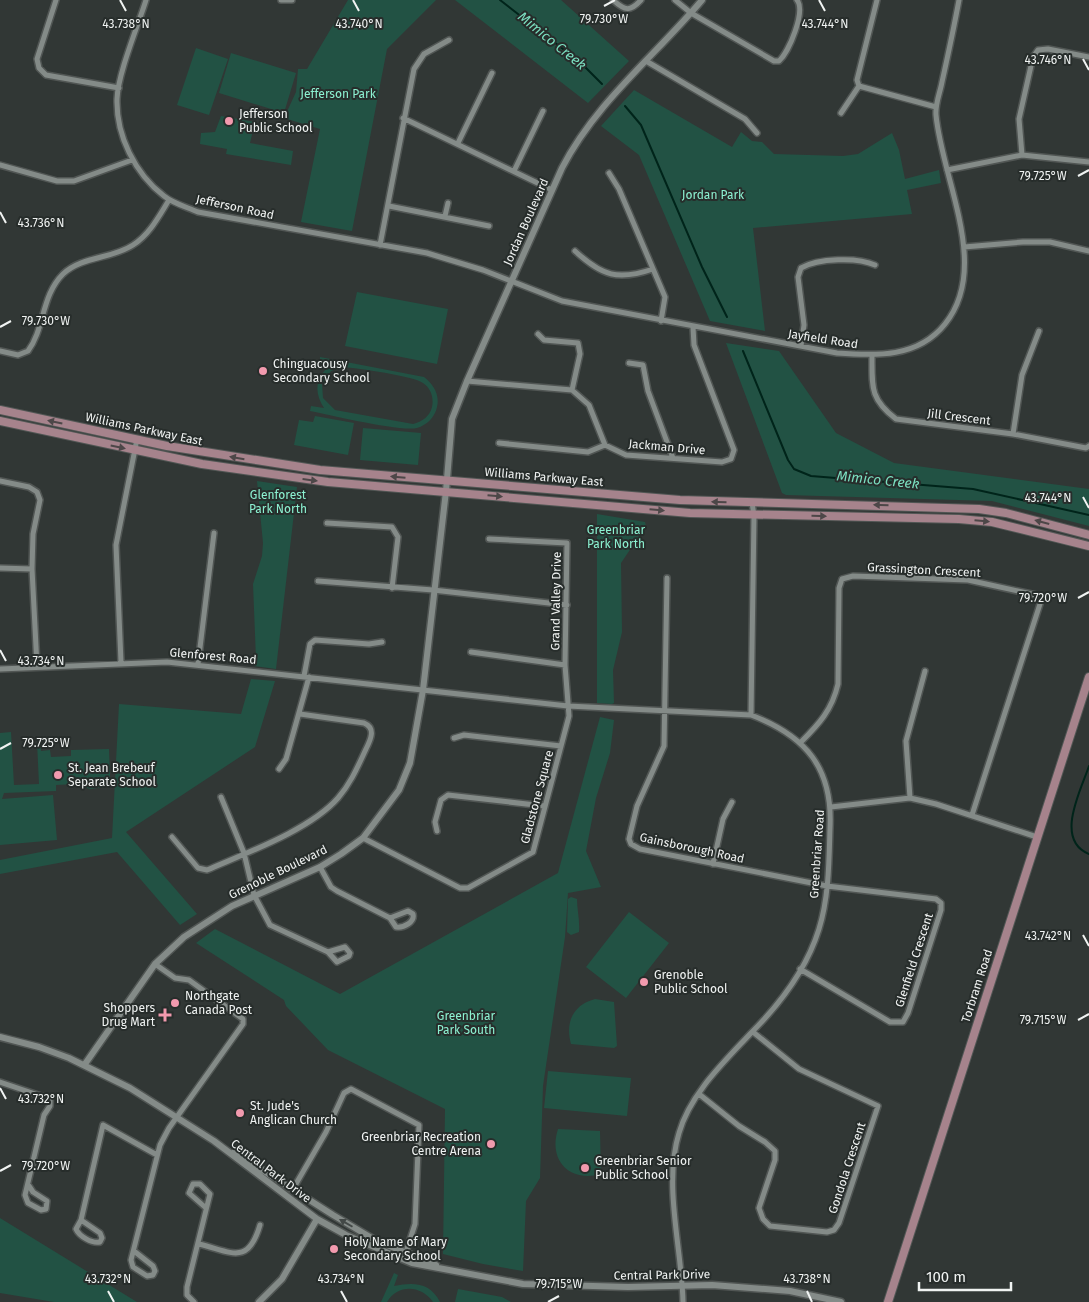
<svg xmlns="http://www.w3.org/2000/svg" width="1089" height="1302" font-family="'Fira Sans',sans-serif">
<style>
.green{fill:#225244;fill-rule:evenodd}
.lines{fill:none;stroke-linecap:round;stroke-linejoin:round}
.stream{stroke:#00241a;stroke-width:2}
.minor-casing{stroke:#515654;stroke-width:8}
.tertiary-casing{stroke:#515654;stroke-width:9}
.secondary-casing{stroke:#515654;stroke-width:10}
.minor{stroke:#848b88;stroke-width:5}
.tertiary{stroke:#848b88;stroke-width:6}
.secondary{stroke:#a6838c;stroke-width:8}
.oneway{fill:#4d4748}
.oneway2{fill:#434947}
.ticks{fill:none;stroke:#f0f3f2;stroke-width:2}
.poi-dot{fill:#f29aae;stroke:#272d2b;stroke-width:2}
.labels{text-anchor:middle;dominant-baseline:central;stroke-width:4;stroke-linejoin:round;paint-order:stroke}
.park-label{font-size:12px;fill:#8cf1d1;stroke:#272d2b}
.poi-label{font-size:12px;fill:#f0f3f2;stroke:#272d2b;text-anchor:start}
.street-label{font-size:12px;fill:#f0f3f2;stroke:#272d2b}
.water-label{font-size:14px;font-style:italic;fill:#7bdfc0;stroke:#272d2b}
.ticks-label{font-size:12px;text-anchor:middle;fill:#f0f3f2;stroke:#272d2b;stroke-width:4;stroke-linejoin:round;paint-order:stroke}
</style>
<rect width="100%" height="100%" fill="#313735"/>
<path class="green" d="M 348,0 L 436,0 L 387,49 L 352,231 L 301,222 L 320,129 L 284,118 L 296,92 L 298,69 L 307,69 Z
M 455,0 L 561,0 L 629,61 L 588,103 Z
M 196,48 L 228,59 L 209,115 L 177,105 Z
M 231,53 L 296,73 L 284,113 L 219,93 Z
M 634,90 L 732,147 L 741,132 L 752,141 L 762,142 L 774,154 L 843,156 L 858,154 L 892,133 L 899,150 L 905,179 L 939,170 L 941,183 L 907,190 L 912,214 L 753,228 L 765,331 L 710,321 L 639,155 L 601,126 Z
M 221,116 L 255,122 L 250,143 L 293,151 L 291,165 L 226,154 L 227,149 L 200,144 L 201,133 L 215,132 Z
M 357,292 L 448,309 L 437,364 L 345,346 Z
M 726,343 L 779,351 L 836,433 L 894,463 L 1089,489 L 1089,526 L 992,501 L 786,495 L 782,493 Z
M 320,357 L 424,377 C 433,384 440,394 437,407 C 435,417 427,425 417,428 C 400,432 331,415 310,411 L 311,406 L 324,408 C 313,391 316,377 331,364 L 320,361 ZM 343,367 C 357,368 414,376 423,383 C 431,388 434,398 432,407 C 430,416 422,422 413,424 L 335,410 L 323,398 L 322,384 L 331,371 Z
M 315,416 L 354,423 L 348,455 L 294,445 L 299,420 L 313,422 Z
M 363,428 L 421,433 L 418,465 L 360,460 Z
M 257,481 L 297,487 L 276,669 L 254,666 L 256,659 L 253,584 L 262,556 L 263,543 Z
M 597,514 L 645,522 L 646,526 L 621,563 L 622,632 L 613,670 L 614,703 L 612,704 L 597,703 Z
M 251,679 L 275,681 L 255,747 L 126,832 L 197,914 L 180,925 L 117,852 L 0,874 L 0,860 L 112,838 L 119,704 L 241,714 Z
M 600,717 L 614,720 L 610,753 L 596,798 L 586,851 L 601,887 L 568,893 L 565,937 L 543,1086 L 540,1178 L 526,1201 L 523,1271 L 483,1264 L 443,1254 L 445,1109 L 328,1050 L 286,1006 L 284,1000 L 196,943 L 215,929 L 340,994 L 558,873 Z
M 11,732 L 14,785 L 39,784 L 37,742 L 40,742 L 41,751 L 50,750 L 51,757 L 71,756 L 71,750 L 109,749 L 110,776 L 105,787 L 90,789 L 76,784 L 56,785 L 56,791 L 4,793 L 2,799 L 53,795 L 57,840 L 0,845 L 0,733 Z
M 571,897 L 577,899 C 577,910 580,920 579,932 L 571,935 L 567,932 L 568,899 Z
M 629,912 L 669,943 L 626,998 L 586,967 Z
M 595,999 L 614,1002 L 617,1046 L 614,1048 L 571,1044 C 565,1022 573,1005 595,999 Z
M 548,1071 L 631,1078 L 627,1116 L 544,1108 Z
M 558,1129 L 600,1131 L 601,1174 C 569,1183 548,1160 558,1129 Z
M 0,1218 L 119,1291 L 137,1302 L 54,1302 L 0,1293 Z
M 394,1273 L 398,1275 L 394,1286 C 413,1282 430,1282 440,1302 L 433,1302 C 421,1285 398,1284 387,1302 L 381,1302 Z
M 458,1289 L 502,1297 L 511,1302 L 455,1302 Z"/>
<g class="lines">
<path class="stream" d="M 500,0 L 581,63 L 602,84
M 625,106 L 641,125 L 702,267 L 727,317
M 743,351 L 788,460 L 794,469 L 811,476 L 973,489 L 1089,515
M 1089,766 C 1081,790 1054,840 1089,854"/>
<g class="minor-casing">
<path id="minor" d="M 56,0 L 37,59 L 39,68 L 46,75 L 119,88
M 146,0 C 138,26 118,73 117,99 C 116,135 135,174 164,196 C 174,204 187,207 198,212 L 427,253 L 483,270 L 562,301 L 837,353 C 876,356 918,358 945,324 C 991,267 942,180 936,115 C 935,104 940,93 942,82 C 948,55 954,27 959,0
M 281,0 L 292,0
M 613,0 C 625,11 630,12 641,0
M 675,0 L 691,13 L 774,61 L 779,61 C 789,52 806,11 797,0
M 877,0 L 857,80 L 859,86 L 936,107
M 646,61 L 745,119 L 757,133
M 841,113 L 859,86
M 403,118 L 552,190
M 458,143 L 492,73
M 1022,155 L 1019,119 L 1033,57 L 1038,50 L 1048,49 L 1089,57
M 0,165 L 57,181 L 74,181 L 132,160
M 947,170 L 1022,155 L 1089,162
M 514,171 L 543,111
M 609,173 L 619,189 L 665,297 L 661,321
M 389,206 L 489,226
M 445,216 L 448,203
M 380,245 L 414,69 L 424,54 L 449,40
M 964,247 L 1023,242 L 1050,242 L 1089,251
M 575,251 C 602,276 618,281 653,269
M 538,334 L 544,340 L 578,343 L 580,354 L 572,390
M 801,346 L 804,325 L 798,277 L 801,268 C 818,258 858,257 875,265
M 0,351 L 18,355 L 28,351 C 45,328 41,296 63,274 C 82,256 112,259 133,245 C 150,234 159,216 169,200
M 872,356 C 872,387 870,399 896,419 L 1013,434 L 1086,448 L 1089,446
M 629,363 L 643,365 L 648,391 L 673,458
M 467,381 L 572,390 L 589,405 L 605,445 L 626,455 L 722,462 L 731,459 L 734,450 L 694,345 L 693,327
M 1013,434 L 1022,375 L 1039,331
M 499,443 L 588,452 L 605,445
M 0,481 L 29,487 L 37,492 L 40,500 L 33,534 L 32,569 L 37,666
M 327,523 L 392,527 L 398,537 L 392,588
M 0,568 L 32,569
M 667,578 L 664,746 L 637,806 L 629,839 L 631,844 L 640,849 L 827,886 L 936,899 L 941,903 L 941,910 L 908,1013 L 903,1022 L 890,1022 L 800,969
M 318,581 L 433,590 L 567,605
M 471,652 L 565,665
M 121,662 L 116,545 L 137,439
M 198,664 L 214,533
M 0,669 L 167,662 L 568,706 L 751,715 C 806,736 833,768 830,828 C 829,861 829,897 819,929 C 807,968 779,1005 751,1033 C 724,1062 690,1094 679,1133 C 663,1185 682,1249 683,1302
M 304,676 L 310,644 L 315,640 L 369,644 L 382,642
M 751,715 L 754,516 L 752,502
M 454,738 L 464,735 L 561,746
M 801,742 C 819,724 832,710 838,684 L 839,588 L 842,579 L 853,576 L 968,580 L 1036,595 L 1040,598 L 1040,604 L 972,815
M 279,769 L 286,759 L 309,677
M 221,797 L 244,853 L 254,895 L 270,925 L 328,952 L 337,962 L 349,956 L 350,953 L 345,947 L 328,952
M 910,798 L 906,741 L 925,671
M 831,807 L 910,798 L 936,804 L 1037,837
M 437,831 L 435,822 L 441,800 L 448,795 L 544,806
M 172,837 L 198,868 L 207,870 C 246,853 310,830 338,798 C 351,783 358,766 366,749 C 371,739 376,728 364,723 L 300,714
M 363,838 L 460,888 L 468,888 L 533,852 L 569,716 L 565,665 L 567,543 L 489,539
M 713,864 L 723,819 L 732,802
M 320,867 L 331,887 L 337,891 L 390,918 L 396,927 C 404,928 415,922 413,914 L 408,911 L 390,918
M 0,1082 L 50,1099 L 50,1106 L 44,1115 L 25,1195 L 28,1203 L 41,1210 L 46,1209 L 47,1201 L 33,1192 L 29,1186
M 699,1094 L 739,1126 L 765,1142 L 775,1151 L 775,1160 L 759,1208 L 763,1219 L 770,1226 L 827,1232 L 834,1230 L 839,1223 L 878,1106 L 799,1069 L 753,1032
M 293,1189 L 326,1132 L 344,1093 L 351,1089 L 419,1125 L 415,1224 L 406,1252
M 81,1220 L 100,1233 L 102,1238 L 100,1242 C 92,1244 79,1236 76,1229 L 81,1220 L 103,1125 L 157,1155
M 199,1244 C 232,1252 248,1266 260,1225
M 134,1251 L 153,1266 L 155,1271 L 153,1275 L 147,1276 L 133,1267 L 131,1260 L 160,1145 L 169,1128 L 243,1024 L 243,1019 L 189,980 L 175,978 L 155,964
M 194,1302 L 187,1295 L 187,1287 L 210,1194 L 200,1184 L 193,1184 L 189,1193 L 206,1208"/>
</g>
<g class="tertiary-casing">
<path id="tertiary" d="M 0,1037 L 39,1047 L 69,1058 L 130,1088 L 214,1141 L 317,1219 L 346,1235 L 412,1263 L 523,1284 L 628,1287 L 712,1285 L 790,1291 L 841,1302
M 85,1064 L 155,964 L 184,937 L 232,906 L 320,867 L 341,854 L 363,838 L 399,790 L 410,763 L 423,690 L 446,491 L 452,419 L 467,381 L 562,168 C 596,102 655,56 702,0
M 234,1152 L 333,1215 L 375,1240 L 436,1265
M 259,1302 L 282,1279 L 317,1219"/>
</g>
<g class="secondary-casing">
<path id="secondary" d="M 0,410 L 167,446 L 320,470 L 680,500 L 979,509 L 1006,513 L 1089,535
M 0,421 L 202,464 L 328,482 L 690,513 L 959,519 L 992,522 L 1089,546
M 888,1302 L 1089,677"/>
</g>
<use href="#minor" class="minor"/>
<use href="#tertiary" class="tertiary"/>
<use href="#secondary" class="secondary"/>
</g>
<defs><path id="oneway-solid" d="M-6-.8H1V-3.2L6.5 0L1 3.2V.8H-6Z" transform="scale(1.25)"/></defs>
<g class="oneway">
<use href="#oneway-solid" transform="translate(55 422) rotate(-168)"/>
<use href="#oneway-solid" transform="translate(118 447) rotate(12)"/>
<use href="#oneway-solid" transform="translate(237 458) rotate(-170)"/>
<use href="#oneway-solid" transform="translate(398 477) rotate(-175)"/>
<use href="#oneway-solid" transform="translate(310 480) rotate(7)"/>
<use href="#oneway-solid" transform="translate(495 496) rotate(5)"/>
<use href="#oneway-solid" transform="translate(719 502) rotate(-179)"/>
<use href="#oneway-solid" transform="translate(881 505) rotate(-179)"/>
<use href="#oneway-solid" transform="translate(657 510) rotate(5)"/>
<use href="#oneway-solid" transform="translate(819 516) rotate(2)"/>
<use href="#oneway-solid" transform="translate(982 521) rotate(5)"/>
<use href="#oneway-solid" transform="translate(1042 522) rotate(-165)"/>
</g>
<use class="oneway2" href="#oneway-solid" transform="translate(346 1223) rotate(-150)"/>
<path class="ticks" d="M 120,0 L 126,11M 353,0 L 359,11M 819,0 L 825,11M 604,6 L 615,0M 1083,59 L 1089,70M 1078,176 L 1089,170M 0,212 L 6,223M 0,327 L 11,321M 1083,497 L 1089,508M 1078,598 L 1089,592M 0,650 L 6,661M 0,749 L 11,743M 1083,935 L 1089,946M 1078,1020 L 1089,1014M 0,1088 L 6,1099M 0,1171 L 11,1165M 108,1291 L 114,1302M 341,1291 L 347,1302M 807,1291 L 812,1302M 548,1302 L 559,1296"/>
<g class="poi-dot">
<circle cx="229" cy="121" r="5"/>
<circle cx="263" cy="371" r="5"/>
<circle cx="58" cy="775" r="5"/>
<circle cx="644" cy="982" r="5"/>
<circle cx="175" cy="1003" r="5"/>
<path d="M162.5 1007.5h5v5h5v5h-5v5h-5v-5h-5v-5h5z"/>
<circle cx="240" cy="1113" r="5"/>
<circle cx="491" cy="1144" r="5"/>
<circle cx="585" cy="1168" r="5"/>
<circle cx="334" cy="1249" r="5"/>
</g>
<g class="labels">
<g class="park-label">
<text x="338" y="94">Jefferson Park</text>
<text x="713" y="195">Jordan Park</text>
<text x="278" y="495">Glenforest<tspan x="278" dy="14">Park North</tspan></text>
<text x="616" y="530">Greenbriar<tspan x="616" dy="14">Park North</tspan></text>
<text x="466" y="1016">Greenbriar<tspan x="466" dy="14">Park South</tspan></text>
</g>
<g class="poi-label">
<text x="239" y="114">Jefferson<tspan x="239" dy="14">Public School</tspan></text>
<text x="273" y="364">Chinguacousy<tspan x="273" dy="14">Secondary School</tspan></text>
<text x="68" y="768">St. Jean Brebeuf<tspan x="68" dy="14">Separate School</tspan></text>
<text x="654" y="975">Grenoble<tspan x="654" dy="14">Public School</tspan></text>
<text x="185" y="996">Northgate<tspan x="185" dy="14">Canada Post</tspan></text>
<text x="155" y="1008" text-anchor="end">Shoppers<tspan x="155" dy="14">Drug Mart</tspan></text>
<text x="250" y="1106">St. Jude's<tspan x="250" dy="14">Anglican Church</tspan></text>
<text x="481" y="1137" text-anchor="end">Greenbriar Recreation<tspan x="481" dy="14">Centre Arena</tspan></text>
<text x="595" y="1161">Greenbriar Senior<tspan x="595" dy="14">Public School</tspan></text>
<text x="344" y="1242">Holy Name of Mary<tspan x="344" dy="14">Secondary School</tspan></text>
</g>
<g class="street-label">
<text transform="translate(235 207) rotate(12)">Jefferson Road</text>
<text transform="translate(526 222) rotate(-66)">Jordan Boulevard</text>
<text transform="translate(823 339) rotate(9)">Jayfield Road</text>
<text transform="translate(959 417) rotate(7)">Jill Crescent</text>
<text transform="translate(144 429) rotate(12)">Williams Parkway East</text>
<text transform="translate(667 447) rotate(5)">Jackman Drive</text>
<text transform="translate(544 477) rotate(5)">Williams Parkway East</text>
<text transform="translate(924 570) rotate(3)">Grassington Crescent</text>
<text transform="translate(556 601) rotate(-89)">Grand Valley Drive</text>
<text transform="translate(213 656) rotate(5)">Glenforest Road</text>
<text transform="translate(537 797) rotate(-75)">Gladstone Square</text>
<text transform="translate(692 848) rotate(12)">Gainsborough Road</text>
<text transform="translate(817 854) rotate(-86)">Greenbriar Road</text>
<text transform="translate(278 872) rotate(-26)">Grenoble Boulevard</text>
<text transform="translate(914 960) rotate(-72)">Glenfield Crescent</text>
<text transform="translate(977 986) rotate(-72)">Torbram Road</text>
<text transform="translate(847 1168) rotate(-72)">Gondola Crescent</text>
<text transform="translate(271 1171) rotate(37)">Central Park Drive</text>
<text transform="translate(662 1275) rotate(-1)">Central Park Drive</text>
</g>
<g class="water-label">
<text transform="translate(552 41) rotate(39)">Mimico Creek</text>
<text transform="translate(878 480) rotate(6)">Mimico Creek</text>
</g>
</g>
<g class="ticks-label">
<text x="604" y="23">79.730°W</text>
<text x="126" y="28">43.738°N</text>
<text x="359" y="28">43.740°N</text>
<text x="825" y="28">43.744°N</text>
<text x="1048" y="64">43.746°N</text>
<text x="1043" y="180">79.725°W</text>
<text x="41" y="227">43.736°N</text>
<text x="46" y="325">79.730°W</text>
<text x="1048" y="502">43.744°N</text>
<text x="1043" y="602">79.720°W</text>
<text x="41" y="665">43.734°N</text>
<text x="46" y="747">79.725°W</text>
<text x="1048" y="940">43.742°N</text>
<text x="1043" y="1024">79.715°W</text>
<text x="41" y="1103">43.732°N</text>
<text x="46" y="1170">79.720°W</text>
<text x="108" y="1283">43.732°N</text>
<text x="341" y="1283">43.734°N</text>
<text x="807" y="1283">43.738°N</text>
<text x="559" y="1288">79.715°W</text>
</g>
<path d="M919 1282v8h92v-8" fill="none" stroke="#f0f3f2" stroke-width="2.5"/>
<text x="926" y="1282" font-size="15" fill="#f0f3f2" stroke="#272d2b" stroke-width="4" paint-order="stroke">100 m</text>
</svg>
